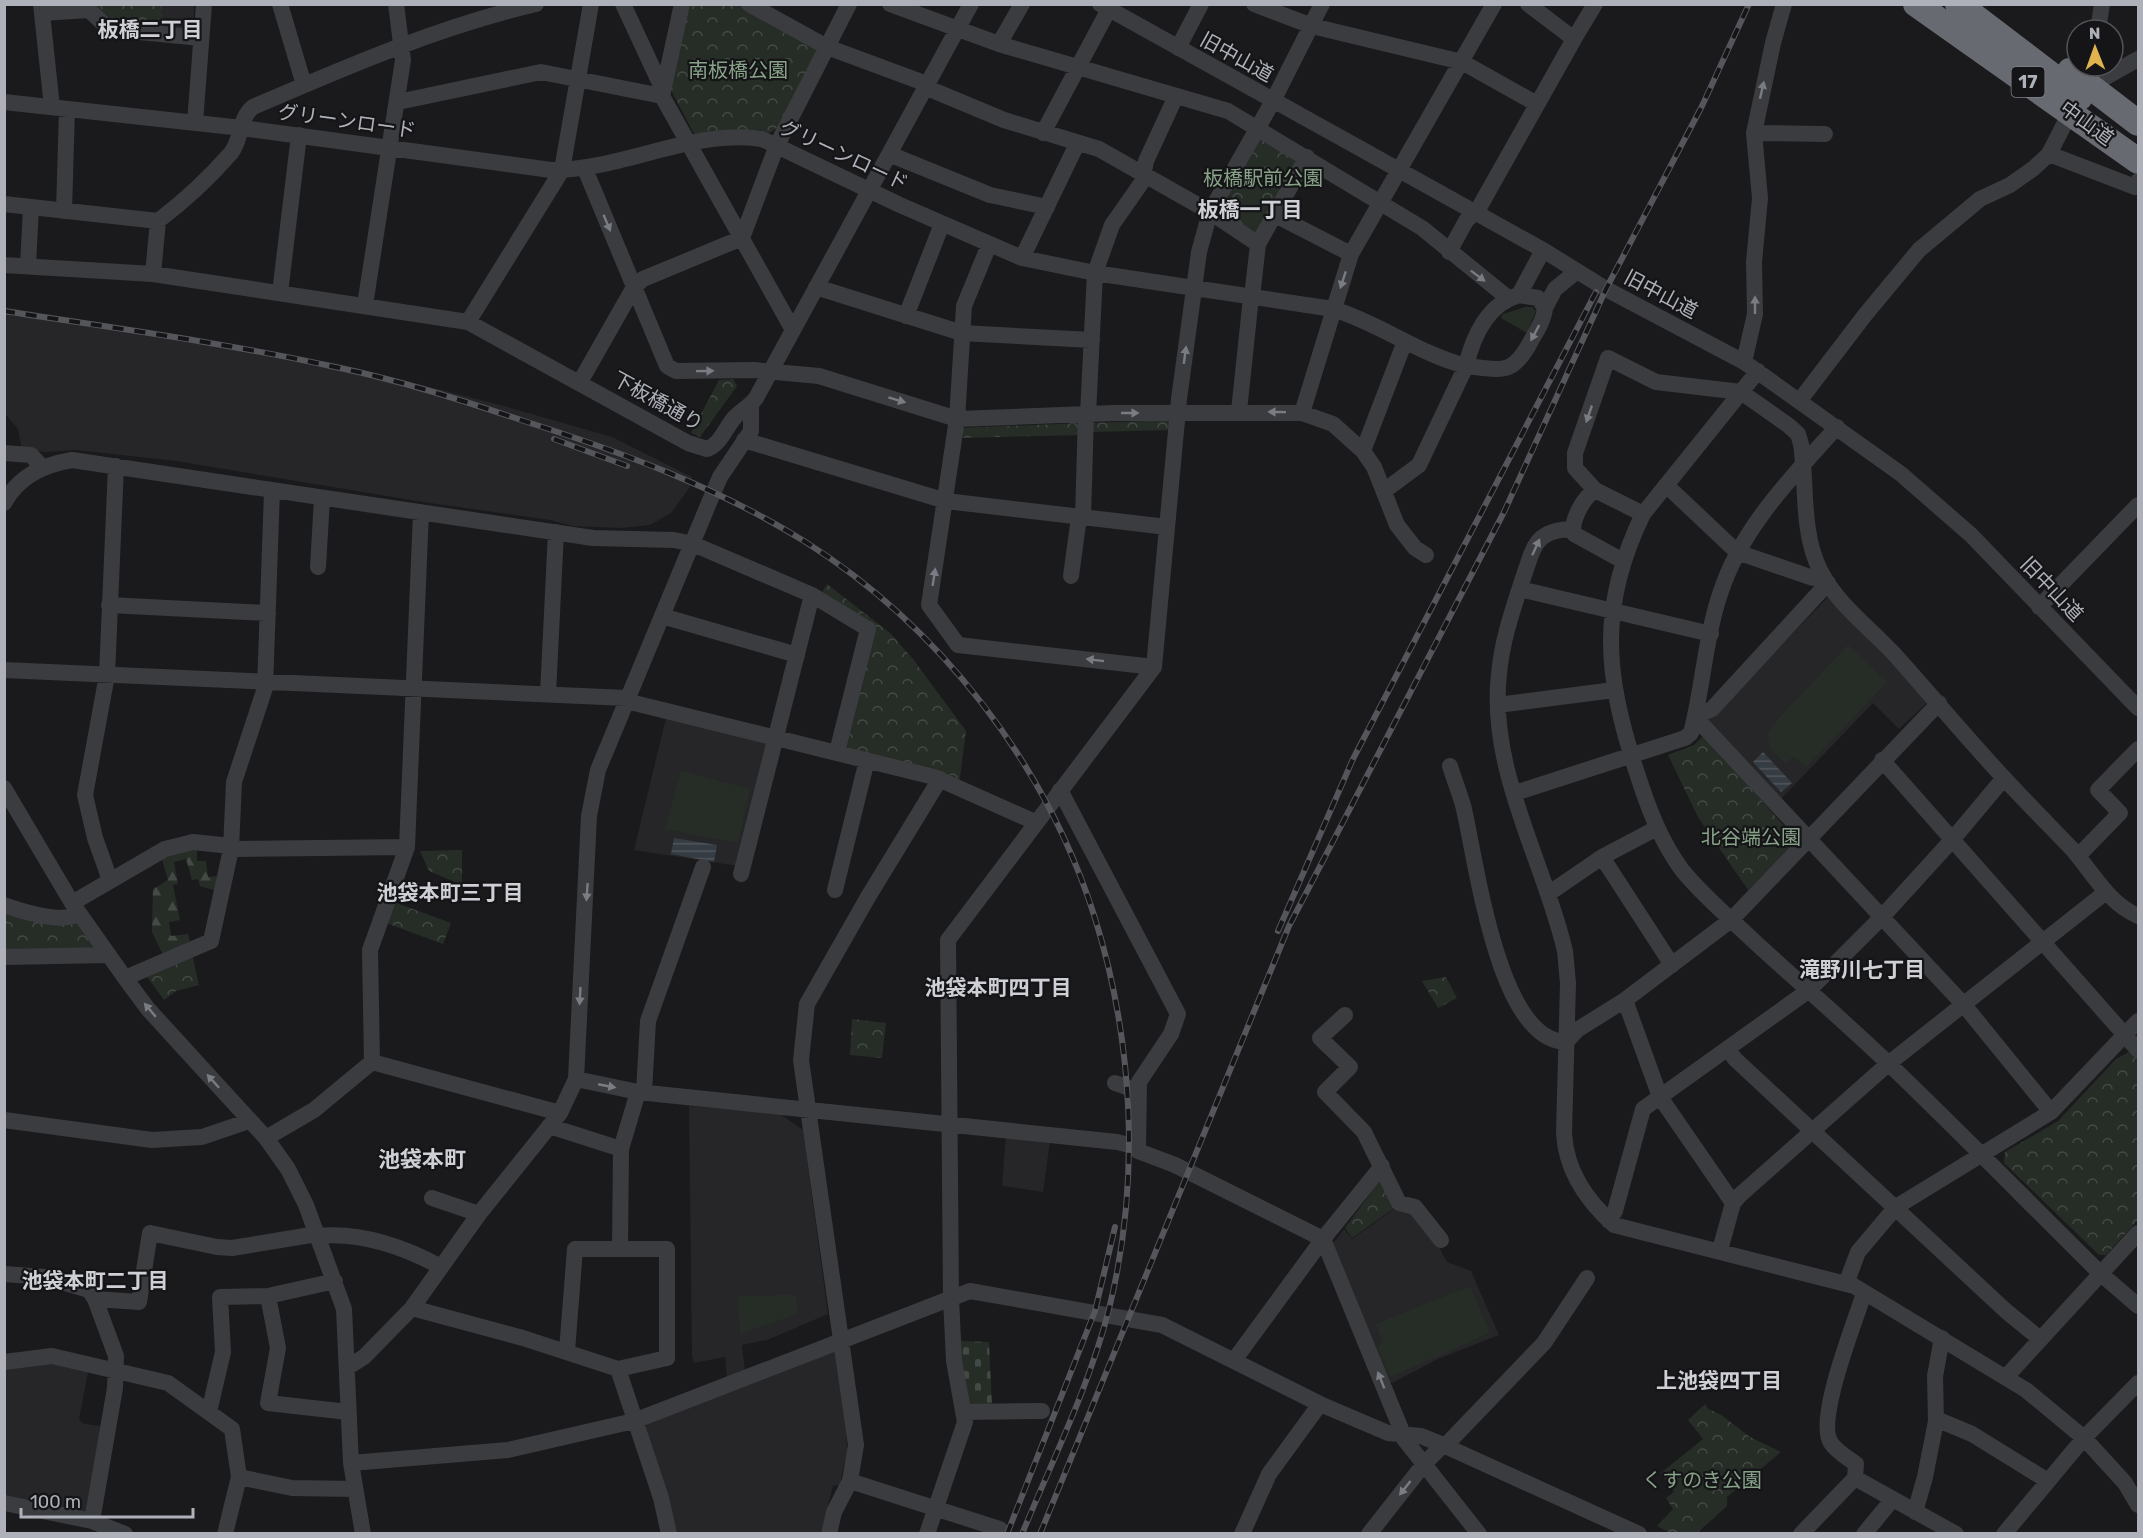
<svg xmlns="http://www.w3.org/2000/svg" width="2143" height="1538" font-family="Rubik,'Noto Sans JP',sans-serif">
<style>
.built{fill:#262628}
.grass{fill:#262d27}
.forest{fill:url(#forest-firs)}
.cemetery{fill:url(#cemetery-stones)}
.park{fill:url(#park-crowns)}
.water{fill:url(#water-rules)}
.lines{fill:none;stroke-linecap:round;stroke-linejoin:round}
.minor{stroke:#3b3c40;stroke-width:16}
.highway{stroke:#686a71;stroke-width:26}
.rail-casing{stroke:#54565b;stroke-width:6}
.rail{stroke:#151517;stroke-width:4;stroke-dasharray:11;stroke-linecap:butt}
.oneway{fill:#7a7c83}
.labels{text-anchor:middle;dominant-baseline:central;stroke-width:4.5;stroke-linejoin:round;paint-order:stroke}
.shield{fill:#151517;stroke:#808289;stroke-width:1.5}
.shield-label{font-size:18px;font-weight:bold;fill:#aeb1ba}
.street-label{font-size:20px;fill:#aeb1ba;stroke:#151517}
.park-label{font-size:20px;fill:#87a289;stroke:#151517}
.neighbourhood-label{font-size:21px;font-weight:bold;fill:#ced0d6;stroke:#151517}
.quarter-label{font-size:22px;font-weight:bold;fill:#ced0d6;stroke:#151517}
</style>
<defs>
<pattern id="forest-firs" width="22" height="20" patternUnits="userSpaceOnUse" patternTransform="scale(1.5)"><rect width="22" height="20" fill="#262d27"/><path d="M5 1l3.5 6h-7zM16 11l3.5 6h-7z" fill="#434944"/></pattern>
<pattern id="cemetery-stones" width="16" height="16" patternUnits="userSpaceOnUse" patternTransform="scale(1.5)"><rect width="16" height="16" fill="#262d27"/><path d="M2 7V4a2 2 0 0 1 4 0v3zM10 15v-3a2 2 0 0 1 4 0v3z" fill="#434944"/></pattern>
<pattern id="park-crowns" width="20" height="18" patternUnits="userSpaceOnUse" patternTransform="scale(1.5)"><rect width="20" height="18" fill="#262d27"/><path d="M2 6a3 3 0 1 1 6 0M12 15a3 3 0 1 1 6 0" fill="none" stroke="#434944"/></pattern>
<pattern id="water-rules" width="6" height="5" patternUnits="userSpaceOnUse" patternTransform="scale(1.5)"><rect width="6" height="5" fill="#353c43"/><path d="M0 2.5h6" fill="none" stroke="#50565c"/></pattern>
</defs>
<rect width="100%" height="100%" fill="#1a1a1c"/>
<path class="built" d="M 161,5 L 194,5 L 193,28 L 189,32 L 166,30 Z
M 4,307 L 340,364 L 504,406 L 612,437 L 692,477 L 690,487 L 671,513 L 650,525 L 621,528 L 573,526 L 550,520 L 423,502 L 176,461 L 76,450 L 45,452 L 22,449 L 18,429 L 5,414 Z
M 1828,597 L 1928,702 L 1899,729 L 1873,703 L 1780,800 L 1708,721 Z
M 667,714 L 768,740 L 738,866 L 634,850 Z
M 689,1106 L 780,1114 L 803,1130 L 828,1314 L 767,1340 L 742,1345 L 745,1372 L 727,1378 L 725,1357 L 694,1363 L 692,1355 Z
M 1006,1135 L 1050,1141 L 1043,1192 L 1002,1186 Z
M 1394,1209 L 1410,1210 L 1437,1243 L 1447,1262 L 1471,1271 L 1499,1335 L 1438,1359 L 1392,1383 L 1389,1382 L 1332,1245 L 1344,1229 L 1352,1239 Z
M 836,1345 L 845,1413 L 847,1451 L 840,1485 L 833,1486 L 821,1533 L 673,1533 L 644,1426 Z
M 44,1362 L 88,1372 L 79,1420 L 84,1424 L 102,1426 L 89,1514 L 5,1500 L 4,1367 Z"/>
<path class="grass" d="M 1525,307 L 1532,307 L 1536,311 L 1527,333 L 1501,318 L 1503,314 Z
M 1848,645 L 1887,682 L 1806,767 L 1794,756 L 1786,763 L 1770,749 L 1767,733 L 1777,722 L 1776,721 Z
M 681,771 L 750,789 L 738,843 L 665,829 Z
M 1470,1286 L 1490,1333 L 1390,1377 L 1377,1346 L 1383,1343 L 1376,1324 Z
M 796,1295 L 797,1314 L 740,1334 L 738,1296 Z"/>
<path class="forest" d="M 197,847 L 197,861 L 206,861 L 208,877 L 218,876 L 214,890 L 200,886 L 198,879 L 192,880 L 186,859 L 174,862 L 178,884 L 173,885 L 180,920 L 169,922 L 171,936 L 188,934 L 190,941 L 164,957 L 152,932 L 153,889 L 168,880 L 161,856 Z"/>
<path class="cemetery" d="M 959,1341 L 989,1342 L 992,1406 L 967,1406 Z"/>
<path class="park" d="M 95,5 L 161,5 L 166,30 L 107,20 Z
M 690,5 L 745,5 L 817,46 L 819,53 L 776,129 L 769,133 L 760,130 L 694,134 L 670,88 Z
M 1259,138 L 1299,163 L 1260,232 L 1254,234 L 1222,216 L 1220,208 Z
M 733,379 L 737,386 L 700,437 L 691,433 L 719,380 Z
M 1170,420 L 1173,430 L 1090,432 L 1090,423 Z
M 1081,423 L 1082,435 L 959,438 L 960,428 Z
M 827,584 L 890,633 L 913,659 L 966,731 L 959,785 L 840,750 L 870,628 L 819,597 Z
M 1704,735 L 1797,841 L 1748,890 L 1698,817 L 1668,755 L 1694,745 Z
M 462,850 L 462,885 L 429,871 L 420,851 Z
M 394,902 L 451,923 L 443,944 L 386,923 Z
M 5,909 L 74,919 L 100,953 L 5,954 Z
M 192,954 L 199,985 L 176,991 L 164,1000 L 145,974 Z
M 1446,977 L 1457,998 L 1438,1008 L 1422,981 Z
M 852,1019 L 886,1023 L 882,1058 L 850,1055 Z
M 2131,1051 L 2138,1059 L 2138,1220 L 2106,1255 L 2099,1255 L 2004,1163 L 2005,1152 L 2058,1121 L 2116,1059 Z
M 1379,1182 L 1384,1183 L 1394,1208 L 1352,1238 L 1345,1228 Z
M 1705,1404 L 1708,1409 L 1720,1414 L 1750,1437 L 1781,1452 L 1727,1497 L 1727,1506 L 1697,1533 L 1670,1533 L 1657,1526 L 1673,1509 L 1666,1498 L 1674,1492 L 1661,1473 L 1703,1439 L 1688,1420 Z"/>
<path class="water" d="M 1763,752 L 1792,783 L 1781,792 L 1753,762 Z
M 674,838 L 717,845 L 714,862 L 671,854 Z"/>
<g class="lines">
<path class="minor" d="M 41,4 L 52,107
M 280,4 L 304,85
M 591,4 L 562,170 L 468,322 L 688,443 L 707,449 C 721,444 725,428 735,417 C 742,410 750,406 756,398 L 971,4
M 623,4 L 663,90
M 682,4 L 662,96 L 793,330
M 749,4 L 827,47 L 927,84
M 890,4 L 999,44 L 1228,111 L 1422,228 L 1508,298
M 1100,4 L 1543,250 L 1606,289 L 1744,362 L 1901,474 L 1971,535 L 2138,708
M 1254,4 L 1312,26 L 1462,62 L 1537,104
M 42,13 L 89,10 L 109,29 L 201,38
M 2098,30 L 2102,4
M 1574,39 L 1595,4
M 999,44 L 1022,4
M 1178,48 L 1201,4
M 2090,86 L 2093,66
M 925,87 L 1004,120 L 1099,149 L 1210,212 L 1258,244
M 4,102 L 242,128 L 551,170 C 619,171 695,128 762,139 L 900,205 L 1022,258 L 1095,273 L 1333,309 C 1379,323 1419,354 1466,366 L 1419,465 L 1384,491
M 398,102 L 541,72 L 662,96
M 195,123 L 204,4
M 1043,133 L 1109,9
M 1754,133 L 1825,134
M 889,154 L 990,195 L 1047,207
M 2049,154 L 2135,187 L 2138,181
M 585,169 L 667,366 L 676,371 L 754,370 L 819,376 L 957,419 L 1114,413 L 1302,413 L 1333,424 L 1363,451 L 1374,467 L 1397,525 L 1415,548 L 1426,555
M 4,204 L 158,221 C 183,202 210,177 231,153 C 242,139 239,118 253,107 C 346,67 438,27 536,4
M 64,211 L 67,109
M 1275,215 L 1351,254
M 989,245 L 964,306 L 957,419 L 929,605 L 958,645 L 1154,667
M 1449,252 L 1466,221 L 1480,206 L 1574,39 L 1528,4
M 1022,258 L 1077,144
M 4,265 L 153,274 L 468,322
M 28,266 L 31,207
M 153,274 L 158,221
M 816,287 L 962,333 L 1092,340
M 280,293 L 299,135
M 1519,295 L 1538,298 L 1545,308 C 1544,319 1538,329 1532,339 C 1513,376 1503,370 1466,366 C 1473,336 1488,304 1519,295 L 1543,250
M 1252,297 L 1258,244 L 1307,157
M 365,305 L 403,60 L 396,4
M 1545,308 L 1555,289 L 1577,271
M 906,316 L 942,224
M 1744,362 L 1755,314 L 1754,262 L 1760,198 L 1754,133 L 1773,43 L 1784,4
M 1758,371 L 1643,514 C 1598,607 1605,674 1636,770 C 1647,805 1660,840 1682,870 C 1704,897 1732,920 1757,944 C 1801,984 1846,1023 1889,1064 C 1961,1133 2030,1204 2101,1274 L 2138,1306
M 580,382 L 634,287 L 643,279 L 742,238 L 777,145 L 849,4
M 1800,400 L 1865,315 L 1919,250 L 1980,199 L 2010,185 L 2034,168 L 2049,154 L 2071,111 L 2090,86 L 2138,59
M 1239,411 L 1251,297
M 1302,413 L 1351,254 L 1494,4
M 1088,414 L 1095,273 L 1112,225 L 1142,182 L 1146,161 L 1176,96
M 744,440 L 946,501 L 1167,527
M 1363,451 L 1405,341
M 4,453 L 31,455 L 43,468
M 1666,485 L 1737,552 L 1813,578 L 1824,577
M 1595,490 C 1584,497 1570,521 1574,534 L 1623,561
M 272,491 L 265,688 L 234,782 L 231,849 L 407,847
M 4,503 C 19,476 43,465 72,460 L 593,538 L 674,540 L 693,544 L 812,595 L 868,629 L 837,752
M 1643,514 L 1595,490 L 1575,468 L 1575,453 L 1608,358 L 1656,382 L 1741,392 L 1788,425 L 1798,434 L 1801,444 C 1807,485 1801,532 1820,570 C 1836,603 1869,627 1894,654 C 1931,695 1966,737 2003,777 C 2025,801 2049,825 2072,849 C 2093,873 2108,903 2138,916
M 1083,518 L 1086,414
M 1573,529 C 1533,530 1534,548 1522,581 C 1512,612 1502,641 1499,674 C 1488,769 1544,861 1565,951 L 1568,983 L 1564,1133 C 1566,1171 1586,1200 1614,1225 L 1854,1286 L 2026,1390 L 2084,1438 L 2125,1483 L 2138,1505
M 318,567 L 322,498
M 1071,576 L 1079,517
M 1520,589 L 1711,634
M 109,605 L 268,613
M 2039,607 L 2138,505
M 662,616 L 797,655
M 4,670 L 627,698
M 548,694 L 556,532
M 626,701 L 934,777 L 1035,822
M 1498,705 L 1614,690
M 1695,717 L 1964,1005 L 2051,1112
M 1695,717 L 1712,709 L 1828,583
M 1882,760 L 2138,1050
M 1450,766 C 1454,779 1459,792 1463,805 C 1476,857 1497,1041 1566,1042 L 1577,1030 L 1625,1000 L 1731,920 L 1939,703
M 4,788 L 72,903 L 125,978 L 148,1009 L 266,1138 L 288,1169 L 306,1205 L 344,1309 L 351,1463 L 363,1534
M 1060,790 L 1178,1014 L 1171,1034 L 1139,1082 L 1138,1151 L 1175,1165 L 1323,1239 L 1403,1434
M 1515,793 L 1685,738 L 1691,733 C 1703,687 1705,639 1720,594 C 1741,528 1791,478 1837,427
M 2078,856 L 2120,813 L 2098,790 L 2138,749
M 1602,857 L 1672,965
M 741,874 L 812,595
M 110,880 L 95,838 L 85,795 L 107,675 L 116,466
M 835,890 L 867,760
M 1548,894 L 1602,857 L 1657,828
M 72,903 L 165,849 L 193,842 L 231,846
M 4,905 C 21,911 64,925 79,913
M 4,957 L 109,955
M 125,978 L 211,941 L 231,849
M 1625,1000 L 1660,1097 L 1733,1203
M 1345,1015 L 1320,1038 L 1350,1067 L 1325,1092 L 1364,1132 L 1399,1203 L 1415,1207 L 1441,1240
M 1728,1049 L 1735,1059 L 2006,1311 L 2039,1338
M 372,1062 L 560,1113
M 576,1079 L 638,1092 L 1117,1142 L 1138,1147
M 1115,1083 L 1138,1091
M 644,1092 L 648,1021 L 703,867
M 4,1120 L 152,1140 L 202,1137 L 249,1121
M 549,1126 L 621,1149
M 266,1138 L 314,1110 L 372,1062 L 370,950 L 407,847 L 421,512
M 432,1198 L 479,1214
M 1609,1221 L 1615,1211 L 1643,1109 L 1808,991 L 1881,918 L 1952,840 L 2004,778
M 318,1236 C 360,1232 404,1247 441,1267
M 620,1248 L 621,1149 L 638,1092
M 1720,1250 L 1733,1203 L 1740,1195 L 1888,1064 L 2106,892
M 4,1274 L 45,1277 L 89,1290 L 95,1299 L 116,1356 L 115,1388 L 92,1521
M 1846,1284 L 1858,1252 L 1896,1207 L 2051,1112 L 2138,1021
M 268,1296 L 278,1348 L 268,1403 L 348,1412
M 95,1299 L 139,1302 L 150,1233 L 217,1247 L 232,1248 L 317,1234
M 412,1308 L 523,1338 L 618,1369 L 661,1498 L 669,1534
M 567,1351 L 575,1249 L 667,1249 L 667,1358 L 618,1369
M 1235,1359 L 1323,1239 L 1382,1166
M 4,1362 L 52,1356 L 168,1383 L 232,1429 L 239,1477 L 225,1534
M 348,1367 L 364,1357 L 412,1308 L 479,1214 L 560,1113 L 576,1079 L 589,816 L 598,770 L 711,498 L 720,477 L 751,431 L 751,405
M 2006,1377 L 2138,1233
M 209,1412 L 223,1352 L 220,1297 L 268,1296 L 335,1281
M 963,1412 L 1042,1411
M 1936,1419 L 1972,1434 L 2048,1481
M 1401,1435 L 1479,1534
M 1445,1446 L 1544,1343 L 1587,1278
M 351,1463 L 508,1450 L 634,1421 L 970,1291 L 1162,1325 L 1320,1404 L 1388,1433 L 1421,1436 L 1443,1445 L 1639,1534
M 239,1477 L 292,1488 L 355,1489
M 1855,1478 L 1956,1534
M 850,1481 L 1000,1529
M 4,1503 L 92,1521 L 125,1534
M 1915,1512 L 1925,1477 L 1936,1421 L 1935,1376 L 1942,1338
M 829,1534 L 834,1512 L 850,1481 L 856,1445 L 801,1060 L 807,1004 L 868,897 L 940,779
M 927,1534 L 965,1422 L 954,1361 L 951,1298 L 948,940 L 1154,667 L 1179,399 L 1199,252 L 1210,212 L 1273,101 L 1322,4
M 1242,1534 L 1269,1474 L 1320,1404
M 1369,1534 L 1424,1464 L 1443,1445
M 1801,1534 L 1855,1478 L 1856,1464 C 1848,1458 1836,1451 1831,1443 C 1815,1420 1856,1320 1864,1293
M 1864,1534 L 1892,1500
M 2004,1534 L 2084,1438 L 2138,1383"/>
<path class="highway" d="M 1916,4 L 2138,161
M 1958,4 L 2080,97
M 2070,71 L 2138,123"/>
<g class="rail-casing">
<path id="rail" d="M 4,311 C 114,328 226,343 335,367 C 399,380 461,400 524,421 C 621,452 717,487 804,541 C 939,626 1045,762 1094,915 C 1134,1042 1141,1183 1108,1313 C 1088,1389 1052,1461 1022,1534
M 554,439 L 627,466
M 1278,931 L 1353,759 L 1596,292
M 1007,1534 L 1095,1311 L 1115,1227
M 1040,1534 L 1289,926 L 1504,512 L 1606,289 L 1702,106 L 1749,4"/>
</g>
<use href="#rail" class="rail"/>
</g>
<defs><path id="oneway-solid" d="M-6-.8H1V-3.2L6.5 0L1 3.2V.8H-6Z" transform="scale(1.5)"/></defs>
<g class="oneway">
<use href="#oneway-solid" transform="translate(1762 90) rotate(-77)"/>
<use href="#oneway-solid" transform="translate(607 223) rotate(67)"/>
<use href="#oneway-solid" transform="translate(1478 276) rotate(37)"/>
<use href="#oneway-solid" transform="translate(1343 280) rotate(108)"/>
<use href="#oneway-solid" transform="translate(1755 305) rotate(-90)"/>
<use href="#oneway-solid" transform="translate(1535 333) rotate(118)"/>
<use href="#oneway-solid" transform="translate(1185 355) rotate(-82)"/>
<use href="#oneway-solid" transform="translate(705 371) rotate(-1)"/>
<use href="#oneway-solid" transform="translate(897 400) rotate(17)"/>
<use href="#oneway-solid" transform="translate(1277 412) rotate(-179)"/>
<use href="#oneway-solid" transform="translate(1130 413)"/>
<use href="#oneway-solid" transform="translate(1589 414) rotate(109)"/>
<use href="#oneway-solid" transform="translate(1536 547) rotate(-65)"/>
<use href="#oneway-solid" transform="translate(934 577) rotate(-81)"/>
<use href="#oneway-solid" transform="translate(1095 660) rotate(-173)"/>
<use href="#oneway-solid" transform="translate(587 892) rotate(94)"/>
<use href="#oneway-solid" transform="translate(580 996) rotate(93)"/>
<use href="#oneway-solid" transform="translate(150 1010) rotate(-130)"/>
<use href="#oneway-solid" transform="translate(213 1081) rotate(-132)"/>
<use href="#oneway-solid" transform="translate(607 1086) rotate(11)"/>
<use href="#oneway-solid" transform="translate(1381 1380) rotate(-112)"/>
<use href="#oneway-solid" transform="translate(1405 1488) rotate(128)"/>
</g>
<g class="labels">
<rect class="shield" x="2011.5" y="67" width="33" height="30" rx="4.5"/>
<g class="shield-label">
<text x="2028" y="82">17</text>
</g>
<g class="street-label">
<text transform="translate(1237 57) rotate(29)">旧中山道</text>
<text transform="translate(347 121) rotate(8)">グリーンロード</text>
<text transform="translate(2087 123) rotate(36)">中山道</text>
<text transform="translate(844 155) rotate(25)">グリーンロード</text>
<text transform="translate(1661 294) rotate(28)">旧中山道</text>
<text transform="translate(658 401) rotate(29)">下板橋通り</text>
<text transform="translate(2052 589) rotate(46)">旧中山道</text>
</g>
<g class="park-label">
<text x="738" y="70">南板橋公園</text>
<text x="1263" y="178">板橋駅前公園</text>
<text x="1751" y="837">北谷端公園</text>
<text x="1702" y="1480">くすのき公園</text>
</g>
<g class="neighbourhood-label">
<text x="150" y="29">板橋二丁目</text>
<text x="1250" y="209">板橋一丁目</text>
<text x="450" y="892">池袋本町三丁目</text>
<text x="1862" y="969">滝野川七丁目</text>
<text x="998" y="987">池袋本町四丁目</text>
<text x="95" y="1280">池袋本町二丁目</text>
<text x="1719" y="1380">上池袋四丁目</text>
</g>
<g class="quarter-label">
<text x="422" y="1159">池袋本町</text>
</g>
</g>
<rect width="2143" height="1538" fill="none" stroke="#aeb1ba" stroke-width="12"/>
<g transform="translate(2095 48) rotate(359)"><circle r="28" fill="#151517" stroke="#525358" stroke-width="1.5"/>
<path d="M0-4.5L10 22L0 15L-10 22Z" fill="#dfb34e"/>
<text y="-9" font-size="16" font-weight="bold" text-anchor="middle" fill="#aeb1ba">N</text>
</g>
<path d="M21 1508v9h172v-9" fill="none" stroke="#aeb1ba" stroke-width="3"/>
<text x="30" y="1508" font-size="18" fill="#aeb1ba" stroke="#151517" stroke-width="4.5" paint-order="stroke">100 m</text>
</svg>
